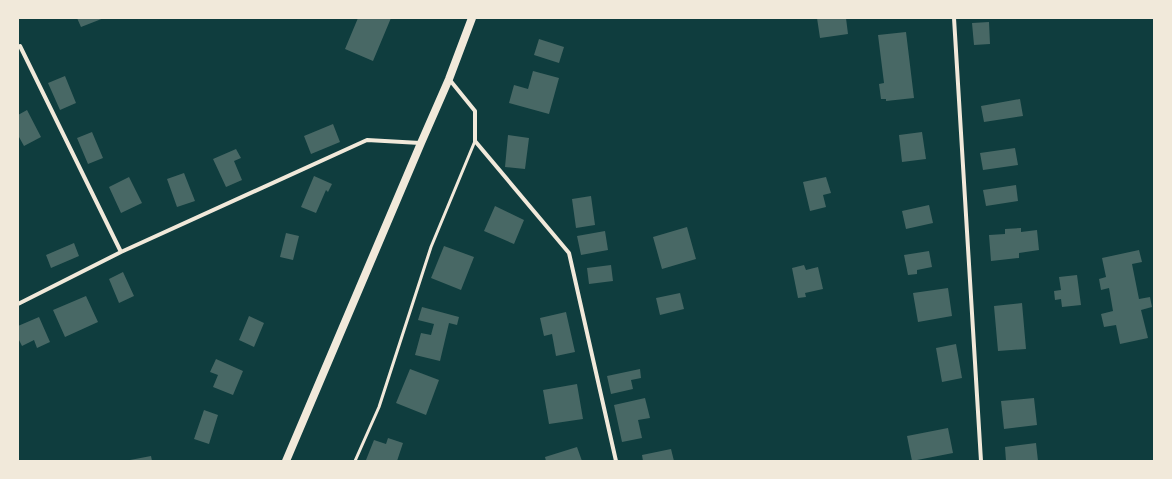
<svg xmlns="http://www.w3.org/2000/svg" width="1172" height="479" font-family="Mulish,sans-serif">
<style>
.building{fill:#486865}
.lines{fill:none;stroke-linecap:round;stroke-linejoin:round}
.service{stroke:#f1e9da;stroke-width:3}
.minor{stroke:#f1e9da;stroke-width:4}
.secondary{stroke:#f1e9da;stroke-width:8}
</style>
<rect width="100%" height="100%" fill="#0f3d3e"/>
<path class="building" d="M 77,18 L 104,18 L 81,27 Z
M 358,18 L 391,18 L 373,61 L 345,49 Z
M 817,18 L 846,18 L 848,34 L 820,38 Z
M 989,22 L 990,44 L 974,45 L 972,23 Z
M 906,32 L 914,98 L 886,101 L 886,99 L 881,99 L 879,84 L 884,83 L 878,35 Z
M 539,39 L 564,47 L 559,63 L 534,55 Z
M 533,71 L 559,78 L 549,114 L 509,103 L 514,85 L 528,89 Z
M 65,76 L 76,103 L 60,110 L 48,83 Z
M 1020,99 L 1023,116 L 984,122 L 981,106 Z
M 27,110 L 41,137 L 24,146 L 19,137 L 18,137 L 18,115 Z
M 333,124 L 340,142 L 311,154 L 304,136 Z
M 92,132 L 103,158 L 88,164 L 77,138 Z
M 922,132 L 926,159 L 902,162 L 899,135 Z
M 508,135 L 529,138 L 525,169 L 505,167 Z
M 1015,148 L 1018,165 L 983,170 L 980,153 Z
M 236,149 L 241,158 L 234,161 L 242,180 L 226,187 L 213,159 Z
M 184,173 L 195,201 L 177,207 L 167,179 Z
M 314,176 L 332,184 L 328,192 L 326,190 L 316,213 L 301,207 Z
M 129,177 L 142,203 L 121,213 L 109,187 Z
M 826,177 L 831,193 L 823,195 L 826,207 L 810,211 L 803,182 Z
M 1016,185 L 1018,201 L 986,206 L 983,190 Z
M 591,196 L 595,225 L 576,228 L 572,199 Z
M 929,205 L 933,223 L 906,229 L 902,211 Z
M 495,206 L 524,220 L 514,244 L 484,231 Z
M 687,227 L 696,259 L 662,269 L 653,237 Z
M 1021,228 L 1021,232 L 1037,230 L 1039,250 L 1019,253 L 1019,258 L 991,261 L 989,235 L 1005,234 L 1005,229 Z
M 605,231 L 608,250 L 581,255 L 577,236 Z
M 286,233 L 299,236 L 293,260 L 280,257 Z
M 74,243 L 79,256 L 51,268 L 46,255 Z
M 444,246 L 474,257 L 461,290 L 431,278 Z
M 1139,250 L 1142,262 L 1132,264 L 1139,299 L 1150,297 L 1152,307 L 1141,310 L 1148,338 L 1120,344 L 1116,325 L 1104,327 L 1101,314 L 1113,311 L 1109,288 L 1101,290 L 1099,279 L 1106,277 L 1102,258 Z
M 929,251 L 932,267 L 917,270 L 917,274 L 908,275 L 904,255 Z
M 611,265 L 613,281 L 589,284 L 587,268 Z
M 804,265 L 806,270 L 818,267 L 823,289 L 805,293 L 806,297 L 798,298 L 792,268 Z
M 123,272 L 134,296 L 119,303 L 109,279 Z
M 1077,275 L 1081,305 L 1062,307 L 1061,299 L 1055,300 L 1054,291 L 1061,290 L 1059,277 Z
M 948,288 L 952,316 L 918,322 L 913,293 Z
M 680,293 L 684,309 L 660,315 L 656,298 Z
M 86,296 L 98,322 L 65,337 L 53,310 Z
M 1022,303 L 1026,349 L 998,351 L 994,306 Z
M 422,307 L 459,317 L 457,325 L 449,323 L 440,361 L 415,355 L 421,333 L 431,335 L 434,324 L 418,320 Z
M 566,312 L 575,352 L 556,356 L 552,334 L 544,336 L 540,318 Z
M 249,316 L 264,323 L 254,347 L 239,340 Z
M 39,317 L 50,342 L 37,348 L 34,340 L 22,346 L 18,338 L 18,326 Z
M 956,344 L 962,378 L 942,382 L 936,348 Z
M 216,359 L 243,371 L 233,395 L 213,387 L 218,375 L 210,372 Z
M 410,369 L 439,380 L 426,415 L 396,403 Z
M 640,369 L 641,378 L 631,380 L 633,389 L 611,394 L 607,376 Z
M 577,384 L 583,419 L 549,424 L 543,390 Z
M 645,398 L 650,418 L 638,420 L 642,438 L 622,442 L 614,405 Z
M 1034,398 L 1037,425 L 1004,429 L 1001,401 Z
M 204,410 L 218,415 L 209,444 L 194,439 Z
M 948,428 L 953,453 L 912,461 L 907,436 Z
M 388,438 L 403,443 L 397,461 L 370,461 L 366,460 L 374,440 L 386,444 Z
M 1036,443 L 1038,461 L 1006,461 L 1005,447 Z
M 577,447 L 582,461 L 546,461 L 545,457 Z
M 671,449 L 674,461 L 643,461 L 642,455 Z
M 151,456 L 152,461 L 131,461 L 130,460 Z"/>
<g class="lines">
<path class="service" d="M 355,461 L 379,407 L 431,247 L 475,141"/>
<path class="minor" d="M 954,18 L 981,461
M 20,46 L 121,252
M 449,79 L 475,111 L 475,141 L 569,253 L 616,461
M 18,304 L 121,252 L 367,140 L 420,143"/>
<path class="secondary" d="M 286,461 L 421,143 L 449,79 L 472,18"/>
</g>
<rect width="1172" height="479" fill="none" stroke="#f1e9da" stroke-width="38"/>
</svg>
